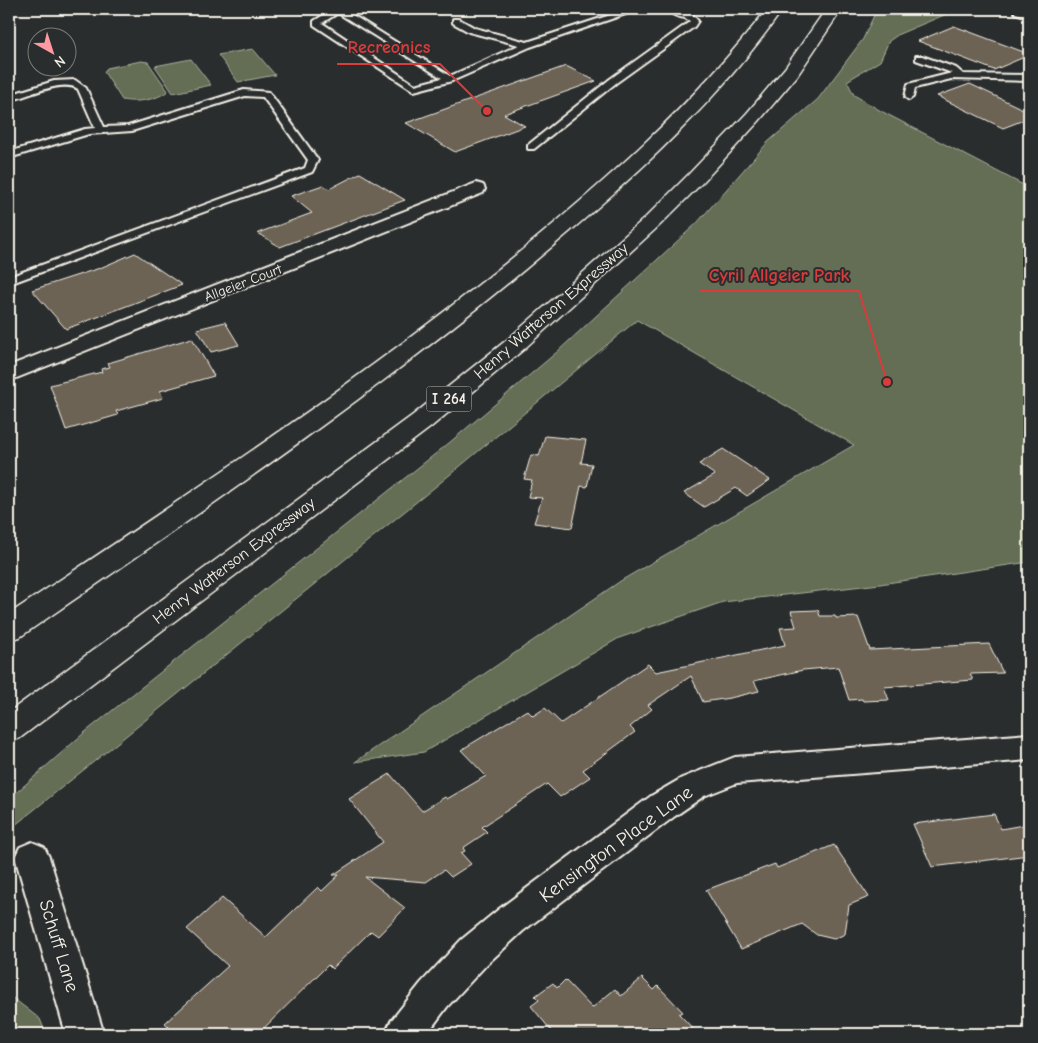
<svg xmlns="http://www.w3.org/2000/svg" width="1038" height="1043" font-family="'Comic Neue',sans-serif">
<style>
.green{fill:#636e54;stroke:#acb09e}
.building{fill:#6d6454;stroke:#f4f1e8}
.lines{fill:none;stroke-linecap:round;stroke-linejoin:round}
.service-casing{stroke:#f4f1e8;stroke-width:4}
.minor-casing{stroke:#f4f1e8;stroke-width:4}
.motorway-casing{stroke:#f4f1e8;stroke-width:3}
.service{fill:#2a2d2e;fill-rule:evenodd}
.minor{fill:#2a2d2e;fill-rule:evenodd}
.motorway{fill:#2a2d2e;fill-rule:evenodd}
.labels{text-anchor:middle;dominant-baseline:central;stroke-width:4;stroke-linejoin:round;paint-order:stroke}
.far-street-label{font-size:14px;fill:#f4f1e8;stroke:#2a2d2e}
.shield{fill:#2a2d2e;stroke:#b7b6b0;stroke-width:1}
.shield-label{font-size:15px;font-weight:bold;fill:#f4f1e8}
.street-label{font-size:16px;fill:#f4f1e8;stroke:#2a2d2e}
.near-street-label{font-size:19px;fill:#f4f1e8;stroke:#2a2d2e}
.leader{fill:none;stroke:#d93c3b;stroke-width:2}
.callout-dot{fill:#d93c3b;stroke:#2a2d2e;stroke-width:2}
.callout-label{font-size:18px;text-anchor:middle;font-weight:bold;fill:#d93c3b;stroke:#2a2d2e;stroke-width:4;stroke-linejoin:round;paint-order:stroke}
</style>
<rect width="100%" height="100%" fill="#2a2d2e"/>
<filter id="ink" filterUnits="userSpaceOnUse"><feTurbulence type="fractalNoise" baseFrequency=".02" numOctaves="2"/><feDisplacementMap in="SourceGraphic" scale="10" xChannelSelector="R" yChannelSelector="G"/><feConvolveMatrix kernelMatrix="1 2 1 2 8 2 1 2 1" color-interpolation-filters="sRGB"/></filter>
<g filter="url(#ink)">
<path class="green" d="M 877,9 L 952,9 L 956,10 L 899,34 L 889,41 L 880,61 L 847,81 L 854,95 L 881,111 L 1029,188 L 1029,562 L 880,584 L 723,602 L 619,638 L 424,752 L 355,762 L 622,580 L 854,445 L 637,320 L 435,487 L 9,830 L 9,799 L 84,733 L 449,443 L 557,352 L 697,223 L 768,142 L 818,99 L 863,39 Z
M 253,49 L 275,75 L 238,82 L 218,55 Z
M 191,59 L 211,85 L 173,93 L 155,66 Z
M 141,61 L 148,62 L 168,91 C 157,100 136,103 122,100 L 104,72 L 107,68 Z
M 9,995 L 40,1019 L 46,1034 L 9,1034 Z"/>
<path class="building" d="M 954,26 L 1029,54 L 1029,55 L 994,70 L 918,41 Z
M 566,66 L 596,81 L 504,114 L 525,126 L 455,152 L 406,123 Z
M 970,84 L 1029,112 L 1029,118 L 1003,128 L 937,96 Z
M 360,173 L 405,200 L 280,247 L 258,233 L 312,213 L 291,196 L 323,185 L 329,189 Z
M 135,253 L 182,285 L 66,329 L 32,290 L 100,268 Z
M 225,322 L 239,345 L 211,352 L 197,329 Z
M 192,338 L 214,376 L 160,391 L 163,398 L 116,411 L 118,415 L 66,430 L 50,385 L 102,372 L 101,369 L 110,367 L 108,363 Z
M 545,436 L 586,440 L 581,463 L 592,464 L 587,487 L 581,486 L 572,528 L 534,523 L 542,498 L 528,497 L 532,480 L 524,479 L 531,455 L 539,456 Z
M 723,449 L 770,480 L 747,496 L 736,488 L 704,507 L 684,493 L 715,475 L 699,464 Z
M 818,610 L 820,616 L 835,616 L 836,618 L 858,617 L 870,650 L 989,644 L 1003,673 L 970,674 L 973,680 L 884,687 L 889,700 L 863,701 L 862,699 L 849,700 L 838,667 L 803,670 L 754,681 L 759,691 L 730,698 L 703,702 L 691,676 L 648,705 L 652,709 L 630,727 L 635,732 L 583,770 L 590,777 L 560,797 L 547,784 L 482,827 L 487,832 L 463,848 L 465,851 L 461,853 L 471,864 L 451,877 L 444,870 L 426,882 L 365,877 L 405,908 L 378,936 L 371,931 L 332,969 L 328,965 L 258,1034 L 176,1034 L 165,1023 L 228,966 L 187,929 L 222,898 L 266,937 L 318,887 L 322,891 L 339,875 L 333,875 L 383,842 L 349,799 L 390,774 L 422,811 L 445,797 L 447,799 L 486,776 L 461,750 L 527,710 L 533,716 L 545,708 L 561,723 L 648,664 L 656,672 L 785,645 L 780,628 L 796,627 L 791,611 Z
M 994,814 L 1001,829 L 1029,824 L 1029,855 L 932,867 L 913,824 Z
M 834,845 L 869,897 L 849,905 L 845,934 L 834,939 L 817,935 L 802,924 L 741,949 L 706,890 L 775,864 L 777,868 Z
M 642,978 L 654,990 L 658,986 L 683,1012 L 679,1014 L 698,1034 L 554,1034 L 531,1006 L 539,1000 L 535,996 L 553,983 L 557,988 L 565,980 L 592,1008 L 615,989 L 621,996 Z"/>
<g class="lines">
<g class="service-casing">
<path id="service" d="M 333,9 L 343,9 L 450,76 L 519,45 L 469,32 L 453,23 L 453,19 L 459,19 L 475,28 L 527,42 L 629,9 L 640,9 L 530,47 L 452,81 L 414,91 L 314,25 L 314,21 ZM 338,13 L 442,78 L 415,85 L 322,23 Z
M 434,9 L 442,9 L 444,11 L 440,13 Z
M 1015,9 L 1029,12 L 1029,17 L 1015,13 Z
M 682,12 C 688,11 694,16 698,21 L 694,27 L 616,83 L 534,149 L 528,149 L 528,145 L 610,79 L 688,23 L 690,21 L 682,16 Z
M 916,56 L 922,56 L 956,68 L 963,74 L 1029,75 L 1029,81 L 951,79 L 915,88 L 913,97 L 909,100 L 905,97 L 908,84 L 952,73 L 916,60 Z
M 75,80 L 86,88 L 104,127 L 128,126 L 244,90 L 269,92 L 318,160 L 312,172 L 9,284 L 9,277 L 305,168 L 308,160 L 263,97 L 245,96 L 132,131 L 89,134 L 9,158 L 9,152 L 85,129 L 95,128 L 78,89 C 62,78 27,97 9,101 L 9,95 L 54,81 Z"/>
</g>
<g class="minor-casing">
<path id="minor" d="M 668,9 L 686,9 L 693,14 L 690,17 C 682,19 672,16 668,9 Z
M 476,183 L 483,185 L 485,189 L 483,193 L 9,381 L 9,366 Z
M 1029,734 L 1029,760 L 737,783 L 704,796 L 675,816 L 523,931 L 487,964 L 447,1007 L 427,1034 L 385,1034 L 391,1021 L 421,983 L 461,940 L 499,909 L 651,796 L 682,778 L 735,757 Z
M 32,842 L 44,847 L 49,857 L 104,1034 L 66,1034 L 15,857 L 20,847 Z"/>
</g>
<g class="motorway-casing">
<path id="motorway" d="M 767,9 L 783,9 C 712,110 618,192 524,270 C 363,403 191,519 20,637 L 9,640 L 9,614 C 177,502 347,391 505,264 C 600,187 692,106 767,9 Z
M 826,9 L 842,9 L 797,76 L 759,121 L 703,182 L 660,225 L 524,349 L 431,427 L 20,738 L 9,742 L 9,712 L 413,415 L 508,339 L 646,217 L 689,174 L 747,113 L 785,68 Z"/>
</g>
<use href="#service" class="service"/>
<use href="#minor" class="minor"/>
<use href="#motorway" class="motorway"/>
</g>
</g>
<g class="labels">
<g class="far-street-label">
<text transform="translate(243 283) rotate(-21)">Allgeier Court</text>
</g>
<rect class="shield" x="426.5" y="386.5" width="45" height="25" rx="4"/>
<g class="shield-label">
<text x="449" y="399">I 264</text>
</g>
<g class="street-label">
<text transform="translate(551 311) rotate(-41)">Henry Watterson Expressway</text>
<text transform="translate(234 561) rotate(-37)">Henry Watterson Expressway</text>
</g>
<g class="near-street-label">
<text transform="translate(616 844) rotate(-36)">Kensington Place Lane</text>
<text transform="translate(59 946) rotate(73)">Schuff Lane</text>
</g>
</g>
<path class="leader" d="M487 111L440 64H337M887 382L859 291H699"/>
<g class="callout-dot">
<circle cx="487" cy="111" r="5"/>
<circle cx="887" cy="382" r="5"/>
</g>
<g class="callout-label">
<text x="389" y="53">Recreonics</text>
<text x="779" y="281">Cyril Allgeier Park</text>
</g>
<rect width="1038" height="1043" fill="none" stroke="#2a2d2e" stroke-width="30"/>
<rect x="15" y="15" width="1008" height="1013" fill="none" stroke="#f4f1e8" stroke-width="2" filter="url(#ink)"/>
<g transform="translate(52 52) rotate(141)"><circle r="24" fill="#2a2d2e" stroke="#7b7b78"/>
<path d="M0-4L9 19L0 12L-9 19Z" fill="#ff9aa2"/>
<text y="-8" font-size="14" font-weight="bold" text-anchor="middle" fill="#f4f1e8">N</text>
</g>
</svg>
